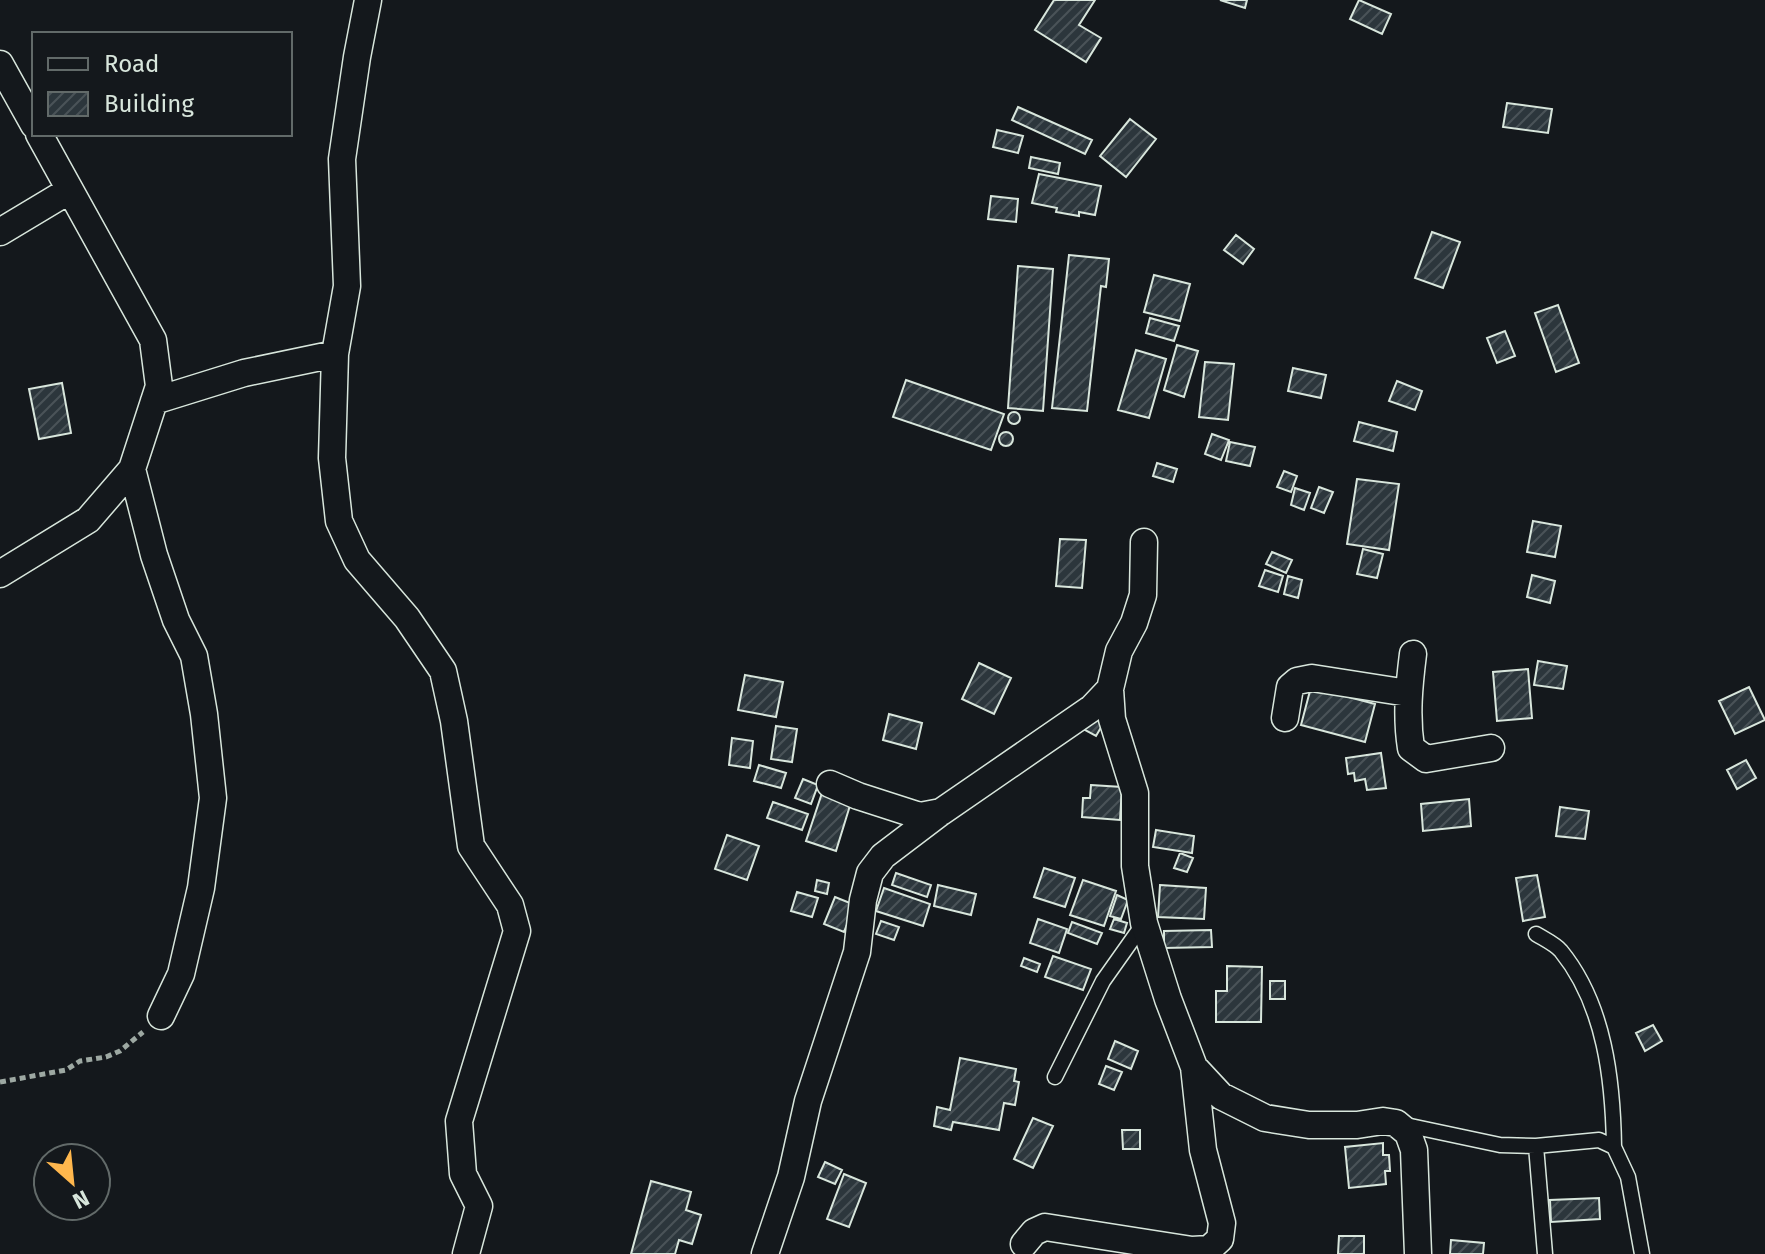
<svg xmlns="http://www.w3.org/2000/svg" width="1765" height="1254" font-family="'Fira Sans',sans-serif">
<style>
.building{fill:url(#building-hatch);stroke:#d8e6dc;stroke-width:2}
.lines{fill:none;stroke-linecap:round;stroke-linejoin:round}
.lane-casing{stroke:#d8e6dc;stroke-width:17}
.street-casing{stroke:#d8e6dc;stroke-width:29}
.path{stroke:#9da8a2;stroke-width:5;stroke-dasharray:6 4;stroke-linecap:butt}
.lane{stroke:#14181c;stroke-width:14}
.street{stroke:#14181c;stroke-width:26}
</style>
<defs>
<pattern id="building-hatch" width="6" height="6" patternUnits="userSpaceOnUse" patternTransform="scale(2)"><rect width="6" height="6" fill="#2c363c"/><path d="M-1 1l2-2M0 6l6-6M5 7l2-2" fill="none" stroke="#4a5358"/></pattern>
</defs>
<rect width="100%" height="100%" fill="#14181c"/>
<path class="building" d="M 1054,0 L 1095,0 L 1079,25 L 1101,38 L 1086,62 L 1035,30 Z
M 1220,0 L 1247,0 L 1245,8 Z
M 1359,0 L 1391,14 L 1382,34 L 1350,19 Z
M 1507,103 L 1552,109 L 1548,133 L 1503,127 Z
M 1018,107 L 1092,140 L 1085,154 L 1012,120 Z
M 1130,119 L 1156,139 L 1126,177 L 1100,156 Z
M 997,130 L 1023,136 L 1018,153 L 993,147 Z
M 1031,157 L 1060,163 L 1058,174 L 1029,168 Z
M 1039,174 L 1101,186 L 1095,215 L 1079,212 L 1079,216 L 1056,212 L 1057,208 L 1032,203 Z
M 991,196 L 1018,199 L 1016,222 L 988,219 Z
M 1432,232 L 1460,242 L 1443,288 L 1415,278 Z
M 1236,235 L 1254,249 L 1243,264 L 1224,250 Z
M 1069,255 L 1109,259 L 1106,287 L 1101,286 L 1087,411 L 1052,408 Z
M 1018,266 L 1053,269 L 1043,411 L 1008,408 Z
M 1154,275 L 1190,284 L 1180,321 L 1144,312 Z
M 1558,305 L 1579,363 L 1556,372 L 1535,313 Z
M 1150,318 L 1179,326 L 1174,341 L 1146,333 Z
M 1505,331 L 1515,356 L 1497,363 L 1487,338 Z
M 1177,345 L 1198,351 L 1184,397 L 1164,390 Z
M 1136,350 L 1166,359 L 1149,418 L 1118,410 Z
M 1205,362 L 1234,364 L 1228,420 L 1199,417 Z
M 1293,368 L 1326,375 L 1321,398 L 1288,391 Z
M 906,380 L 1004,414 L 991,450 L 893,417 Z
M 1397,381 L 1422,391 L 1415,410 L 1389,401 Z
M 62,383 L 71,433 L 39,439 L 29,389 Z
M1008 418a6 6 0 1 1 12 0a6 6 0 1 1-12 0Z
M 1359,422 L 1397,432 L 1393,451 L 1354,441 Z
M999 439a7 7 0 1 1 14 0a7 7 0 1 1-14 0Z
M 1212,434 L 1229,440 L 1221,460 L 1205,454 Z
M 1230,442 L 1255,447 L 1250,466 L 1226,461 Z
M 1157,463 L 1177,469 L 1173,482 L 1153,476 Z
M 1284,471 L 1297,476 L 1291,492 L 1277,487 Z
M 1357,479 L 1399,484 L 1389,550 L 1347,544 Z
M 1319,487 L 1333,492 L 1324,513 L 1311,508 Z
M 1295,488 L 1310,493 L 1304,510 L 1291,505 Z
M 1533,521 L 1561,526 L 1555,557 L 1527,552 Z
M 1060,539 L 1086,540 L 1082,588 L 1056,586 Z
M 1363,549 L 1383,554 L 1377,578 L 1357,574 Z
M 1272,552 L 1292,560 L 1286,573 L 1266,564 Z
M 1265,570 L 1283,576 L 1278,592 L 1259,586 Z
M 1532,575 L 1555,581 L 1550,603 L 1527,597 Z
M 1288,576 L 1302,580 L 1298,598 L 1284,594 Z
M 1538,661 L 1567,666 L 1563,689 L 1534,685 Z
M 979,663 L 1011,678 L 994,714 L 962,699 Z
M 1528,669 L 1532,718 L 1497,721 L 1493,672 Z
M 745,675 L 783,682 L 776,717 L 738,710 Z
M 1311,687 L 1375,704 L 1365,742 L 1301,725 Z
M 1749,687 L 1765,720 L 1735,734 L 1719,701 Z
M 1095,710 L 1107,717 L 1096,736 L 1083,729 Z
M 889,714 L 922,723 L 916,749 L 883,740 Z
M 776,726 L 797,729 L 792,762 L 771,759 Z
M 732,738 L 753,741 L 750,768 L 729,765 Z
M 1381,753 L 1386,788 L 1367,790 L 1365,779 L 1355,781 L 1354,773 L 1348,774 L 1346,758 Z
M 1746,760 L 1756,778 L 1737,789 L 1727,770 Z
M 759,765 L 786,773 L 781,788 L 754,781 Z
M 803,779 L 818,785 L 811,804 L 795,798 Z
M 1091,785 L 1122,787 L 1120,820 L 1082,817 L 1083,798 L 1090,798 Z
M 823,790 L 852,799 L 836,851 L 806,841 Z
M 1469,799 L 1471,826 L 1423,831 L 1421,804 Z
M 773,802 L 808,814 L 802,830 L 767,818 Z
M 1560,807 L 1589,811 L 1585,839 L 1556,836 Z
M 1156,830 L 1194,836 L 1192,853 L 1153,847 Z
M 727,835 L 759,846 L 747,880 L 715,869 Z
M 1180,853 L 1193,858 L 1187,872 L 1174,868 Z
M 1044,868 L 1075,878 L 1065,907 L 1034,897 Z
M 896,873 L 931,885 L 927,897 L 892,885 Z
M 1537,875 L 1545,917 L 1523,921 L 1516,878 Z
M 817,880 L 829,883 L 827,894 L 815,891 Z
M 1083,880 L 1116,891 L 1104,926 L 1070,915 Z
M 938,885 L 976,894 L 971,915 L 934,906 Z
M 1160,885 L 1206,888 L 1204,919 L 1158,917 Z
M 884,888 L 930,904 L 923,926 L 876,911 Z
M 797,892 L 818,898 L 812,917 L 791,911 Z
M 1117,895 L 1128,900 L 1121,919 L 1110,916 Z
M 835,897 L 855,905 L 844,932 L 824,924 Z
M 1038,919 L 1067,929 L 1059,953 L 1030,943 Z
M 1114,919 L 1127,923 L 1124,933 L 1110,929 Z
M 881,921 L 899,927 L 894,940 L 876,934 Z
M 1072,922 L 1102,933 L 1097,944 L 1068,933 Z
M 1211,930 L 1212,947 L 1164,948 L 1164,931 Z
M 1053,956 L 1091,969 L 1083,990 L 1045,977 Z
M 1024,958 L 1040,964 L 1037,972 L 1021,966 Z
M 1227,966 L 1262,967 L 1261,1022 L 1216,1022 L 1216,991 L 1227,991 Z
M 1270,981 L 1285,981 L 1285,999 L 1270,999 Z
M 1653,1025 L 1662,1041 L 1645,1051 L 1636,1033 Z
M 1115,1041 L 1138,1051 L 1131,1069 L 1108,1059 Z
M 960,1058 L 1016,1069 L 1014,1081 L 1019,1082 L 1015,1105 L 1004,1103 L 999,1130 L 953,1122 L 951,1130 L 934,1126 L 937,1107 L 950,1110 Z
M 1106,1066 L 1122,1072 L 1114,1090 L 1099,1084 Z
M 1033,1118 L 1053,1126 L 1033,1168 L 1014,1159 Z
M 1122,1130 L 1140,1130 L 1140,1149 L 1123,1149 Z
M 1383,1143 L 1383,1155 L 1389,1155 L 1390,1171 L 1385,1171 L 1386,1184 L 1349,1188 L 1345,1147 Z
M 825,1162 L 842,1170 L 835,1184 L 818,1177 Z
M 844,1174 L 866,1183 L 849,1227 L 827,1219 Z
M 651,1181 L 691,1192 L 686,1210 L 701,1215 L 692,1244 L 679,1240 L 675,1254 L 631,1254 Z
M 1599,1198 L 1600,1219 L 1551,1222 L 1550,1200 Z
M 1339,1236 L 1364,1236 L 1364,1254 L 1338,1254 Z
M 1451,1240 L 1484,1243 L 1483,1254 L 1450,1254 Z"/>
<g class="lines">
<g class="lane-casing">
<path id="lane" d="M 1536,934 C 1544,939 1555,944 1561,951 C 1605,1005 1613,1081 1614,1147
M 1055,1077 L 1103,981 L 1144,923
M 1401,1124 L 1500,1145 L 1536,1146 L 1599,1140 L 1614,1147 L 1628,1177 L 1642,1254
M 1536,1146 L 1545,1254"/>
</g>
<g class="street-casing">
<path id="street" d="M 368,0 L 357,57 L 342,159 L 347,286 L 335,354 L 332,458 L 339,521 L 357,560 L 407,618 L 443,671 L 454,721 L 471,846 L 510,905 L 517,931 L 459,1121 L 463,1174 L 479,1206 L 466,1254
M 0,64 L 34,125
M 0,232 L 70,190
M 154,401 L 244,373 L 335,354
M 132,469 L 154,555 L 176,620 L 194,656 L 204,714 L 213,798 L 201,888 L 181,974 L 161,1016
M 1144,542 L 1143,595 L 1134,623 L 1119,651 L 1110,689 L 1112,719 L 1135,793 L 1135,866 L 1144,923 L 1168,999 L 1194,1067 L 1221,1096 L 1265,1118 L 1309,1125 L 1357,1125 L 1383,1121 L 1396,1123 L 1408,1133 L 1414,1150 L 1418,1254
M 0,574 L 88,520 L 132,469 L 159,386 L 153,340 L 39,134
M 1413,654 C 1409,686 1406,716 1411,748 L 1426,759 L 1491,748
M 1285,718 L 1290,687 L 1297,681 L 1312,678 L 1408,693
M 830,784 L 858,796 L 920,816 L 941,812 L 1092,708 L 1110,689
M 1024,1244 L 1034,1232 L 1045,1227 L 1192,1250 L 1209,1249 L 1220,1239 L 1222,1223 L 1203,1150 L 1194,1067
M 765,1254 L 791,1177 L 808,1101 L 857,952 L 863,900 L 870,873 L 883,856 L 941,812"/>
</g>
<path class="path" d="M 0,1082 L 66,1070 L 80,1061 L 106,1057 L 120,1051 L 143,1032"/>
<use href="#lane" class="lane"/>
<use href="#street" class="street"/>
</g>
<rect x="32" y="32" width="260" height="104" fill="#14181c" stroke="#626a69" stroke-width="2"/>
<rect x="48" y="58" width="40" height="12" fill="#14181c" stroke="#626a69" stroke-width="2"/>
<text x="104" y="72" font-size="24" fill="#d8e6dc">Road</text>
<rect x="48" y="92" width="40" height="24" fill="url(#building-hatch)" stroke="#626a69" stroke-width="2"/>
<text x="104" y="112" font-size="24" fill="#d8e6dc">Building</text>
<g transform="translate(72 1182) rotate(153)"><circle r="38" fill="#14181c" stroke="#626a69" stroke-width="2"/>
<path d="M0-6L14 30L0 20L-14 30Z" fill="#ffb74d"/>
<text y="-12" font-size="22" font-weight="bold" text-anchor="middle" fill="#d8e6dc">N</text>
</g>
</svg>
